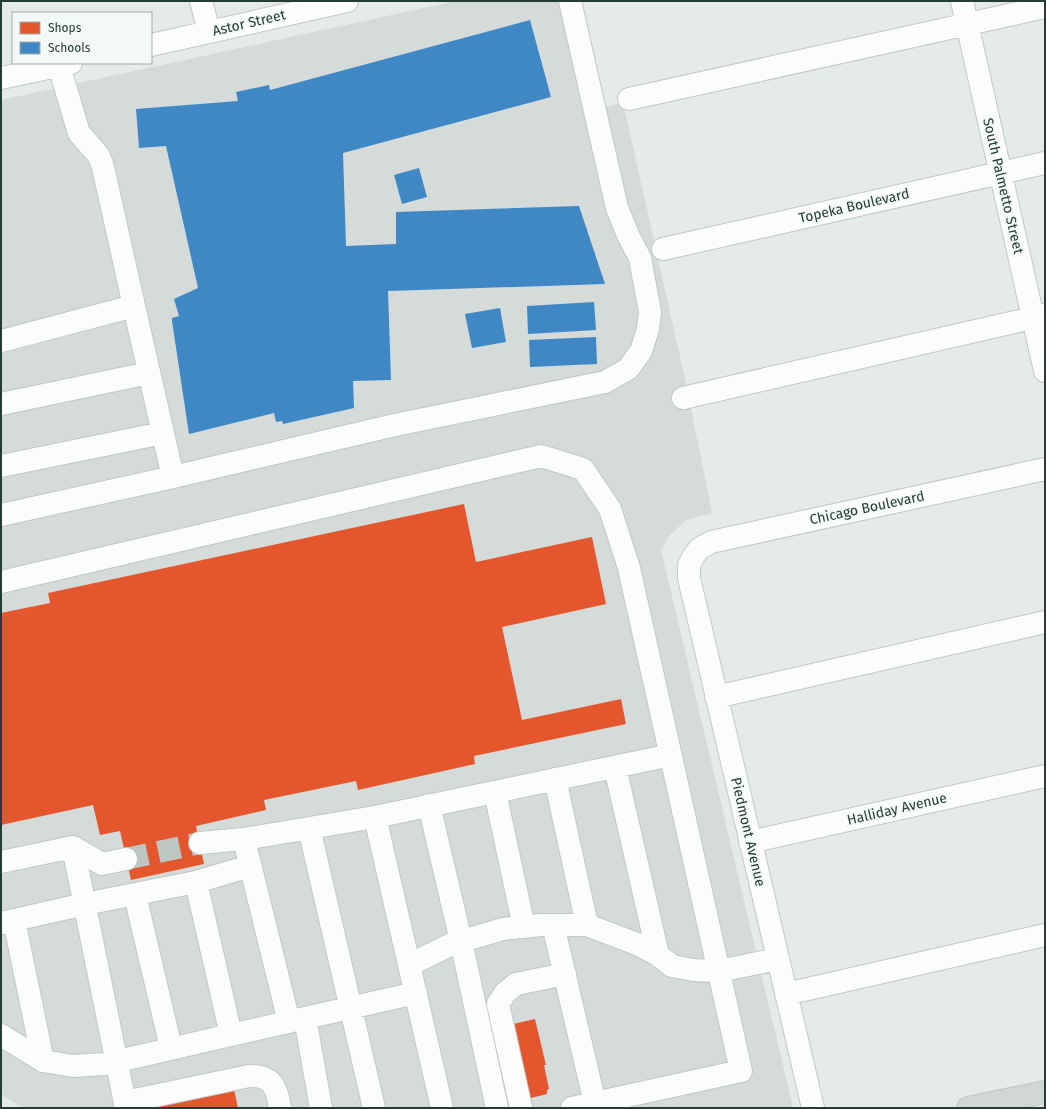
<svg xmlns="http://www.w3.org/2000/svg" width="1046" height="1109" font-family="'Fira Sans',sans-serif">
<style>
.built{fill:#d4dbd8}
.shops{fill:#e4572e}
.schools{fill:#3f88c5}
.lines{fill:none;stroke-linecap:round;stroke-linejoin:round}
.minor-tunnel{stroke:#bfc7c4;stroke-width:22;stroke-dasharray:22 11;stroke-linecap:butt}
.minor-casing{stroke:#c3c7c5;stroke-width:24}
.major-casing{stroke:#c2c9c7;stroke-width:24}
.minor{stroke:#fbfcfc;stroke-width:22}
.major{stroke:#cfd6d4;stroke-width:22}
.labels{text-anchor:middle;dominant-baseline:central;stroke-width:4;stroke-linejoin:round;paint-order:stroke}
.street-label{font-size:14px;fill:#253c36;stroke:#f4f9f7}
</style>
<rect width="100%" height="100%" fill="#e6eae8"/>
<path class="built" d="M 456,1 L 569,1 L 594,109 L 623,103 L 685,379 L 712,513 L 686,520 L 670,535 L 661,550 L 793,1108 L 23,1108 L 1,1094 L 1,100 Z"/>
<path class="shops" d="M 464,504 L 476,562 L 592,537 L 606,604 L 502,627 L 522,720 L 621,699 L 626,724 L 474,756 L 475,764 L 358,790 L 356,781 L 264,800 L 266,810 L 196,826 L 204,864 L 131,880 L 120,831 L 100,835 L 93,805 L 1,825 L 1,613 L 50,603 L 48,593 Z
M 535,1019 L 546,1065 L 544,1065 L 549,1089 L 547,1090 L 547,1094 L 531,1098 L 530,1094 L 527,1094 L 509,1025 Z
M 234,1089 L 238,1108 L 148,1108 Z"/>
<path class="schools" d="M 530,20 L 551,97 L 343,153 L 346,246 L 396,244 L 396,212 L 579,206 L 605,284 L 388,291 L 391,380 L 353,381 L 354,408 L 283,424 L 282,421 L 276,422 L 274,413 L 189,434 L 172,321 L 172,318 L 179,316 L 174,299 L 198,288 L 166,146 L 139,148 L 136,109 L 238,101 L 236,92 L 269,85 L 270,90 Z
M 419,168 L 427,197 L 402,204 L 394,175 Z
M 594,302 L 596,330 L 528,334 L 527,306 Z
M 500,308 L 506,342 L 472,348 L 465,314 Z
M 596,337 L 597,364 L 530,367 L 529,340 Z"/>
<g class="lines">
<path class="minor-tunnel" d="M 126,859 L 200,843"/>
<g class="minor-casing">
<path id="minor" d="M 201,1 L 209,32
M 962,1 L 1045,371
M 151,45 L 347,1
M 59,66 L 79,133 L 99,156 L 103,167 L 134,306
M 1,78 L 71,63
M 629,99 L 1045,7
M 663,249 L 1045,163
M 1,341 L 134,306 L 173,477 L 1,515
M 683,398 L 1045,315
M 1,404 L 149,373
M 1,466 L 163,433
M 173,477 L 395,425 L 605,382 L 628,369 L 641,351 L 648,329 L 650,312 L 640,258 L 628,235 L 617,208 L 570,1
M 1,582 L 541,456 L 583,469 L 610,509 L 629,568 L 741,1071 L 572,1108
M 716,697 L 1045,622
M 615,767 L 658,955
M 555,779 L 587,925
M 495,792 L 524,927
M 429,805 L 461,941 L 497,1108
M 375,817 L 442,1108
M 309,828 L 374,1108
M 750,842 L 1045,776
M 200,843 L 244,839 L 375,817 L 671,755
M 73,847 L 102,864 L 126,859
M 247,852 L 289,1022
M 1,862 L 73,847 L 126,1108
M 196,882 L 231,1035
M 135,895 L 171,1048
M 14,920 L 43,1061
M 1,923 L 85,904 L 196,882 L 250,866
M 553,925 L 595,1103
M 409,965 L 452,944 L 503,929 L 541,925 L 587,925 L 637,944 L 658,955 L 672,966 L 693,970 L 719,971 L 778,959
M 786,994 L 1045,935
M 305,1018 L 416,993
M 1,1035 L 43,1061 L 73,1066 L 105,1064 L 305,1018 L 321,1108
M 125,1102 L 249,1076 C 272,1075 277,1087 280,1108
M 521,1108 L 498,1004 L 505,993 L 516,984 L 565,974
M 813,1108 L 689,578 L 689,565 L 693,557 L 699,549 L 711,542 L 1045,469"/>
</g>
<g class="major-casing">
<path id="major" d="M 968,1108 L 1045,1092"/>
</g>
<use href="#minor" class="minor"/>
<use href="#major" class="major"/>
</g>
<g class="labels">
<g class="street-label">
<text transform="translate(249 23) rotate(-13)">Astor Street</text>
<text transform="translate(1003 186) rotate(77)">South Palmetto Street</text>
<text transform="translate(854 206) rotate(-13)">Topeka Boulevard</text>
<text transform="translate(867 508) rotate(-12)">Chicago Boulevard</text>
<text transform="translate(897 809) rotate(-13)">Halliday Avenue</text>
<text transform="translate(748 832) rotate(77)">Piedmont Avenue</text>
</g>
</g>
<rect width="1046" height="1109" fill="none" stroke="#253c36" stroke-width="4"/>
<rect x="12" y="12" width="140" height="52" fill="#f4f9f7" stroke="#a1adaa"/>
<rect x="20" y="22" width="20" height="12" fill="#e4572e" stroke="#a1adaa"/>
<text x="48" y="32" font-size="12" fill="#253c36">Shops</text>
<rect x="20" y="42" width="20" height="12" fill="#3f88c5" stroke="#a1adaa"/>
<text x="48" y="52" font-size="12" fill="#253c36">Schools</text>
</svg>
